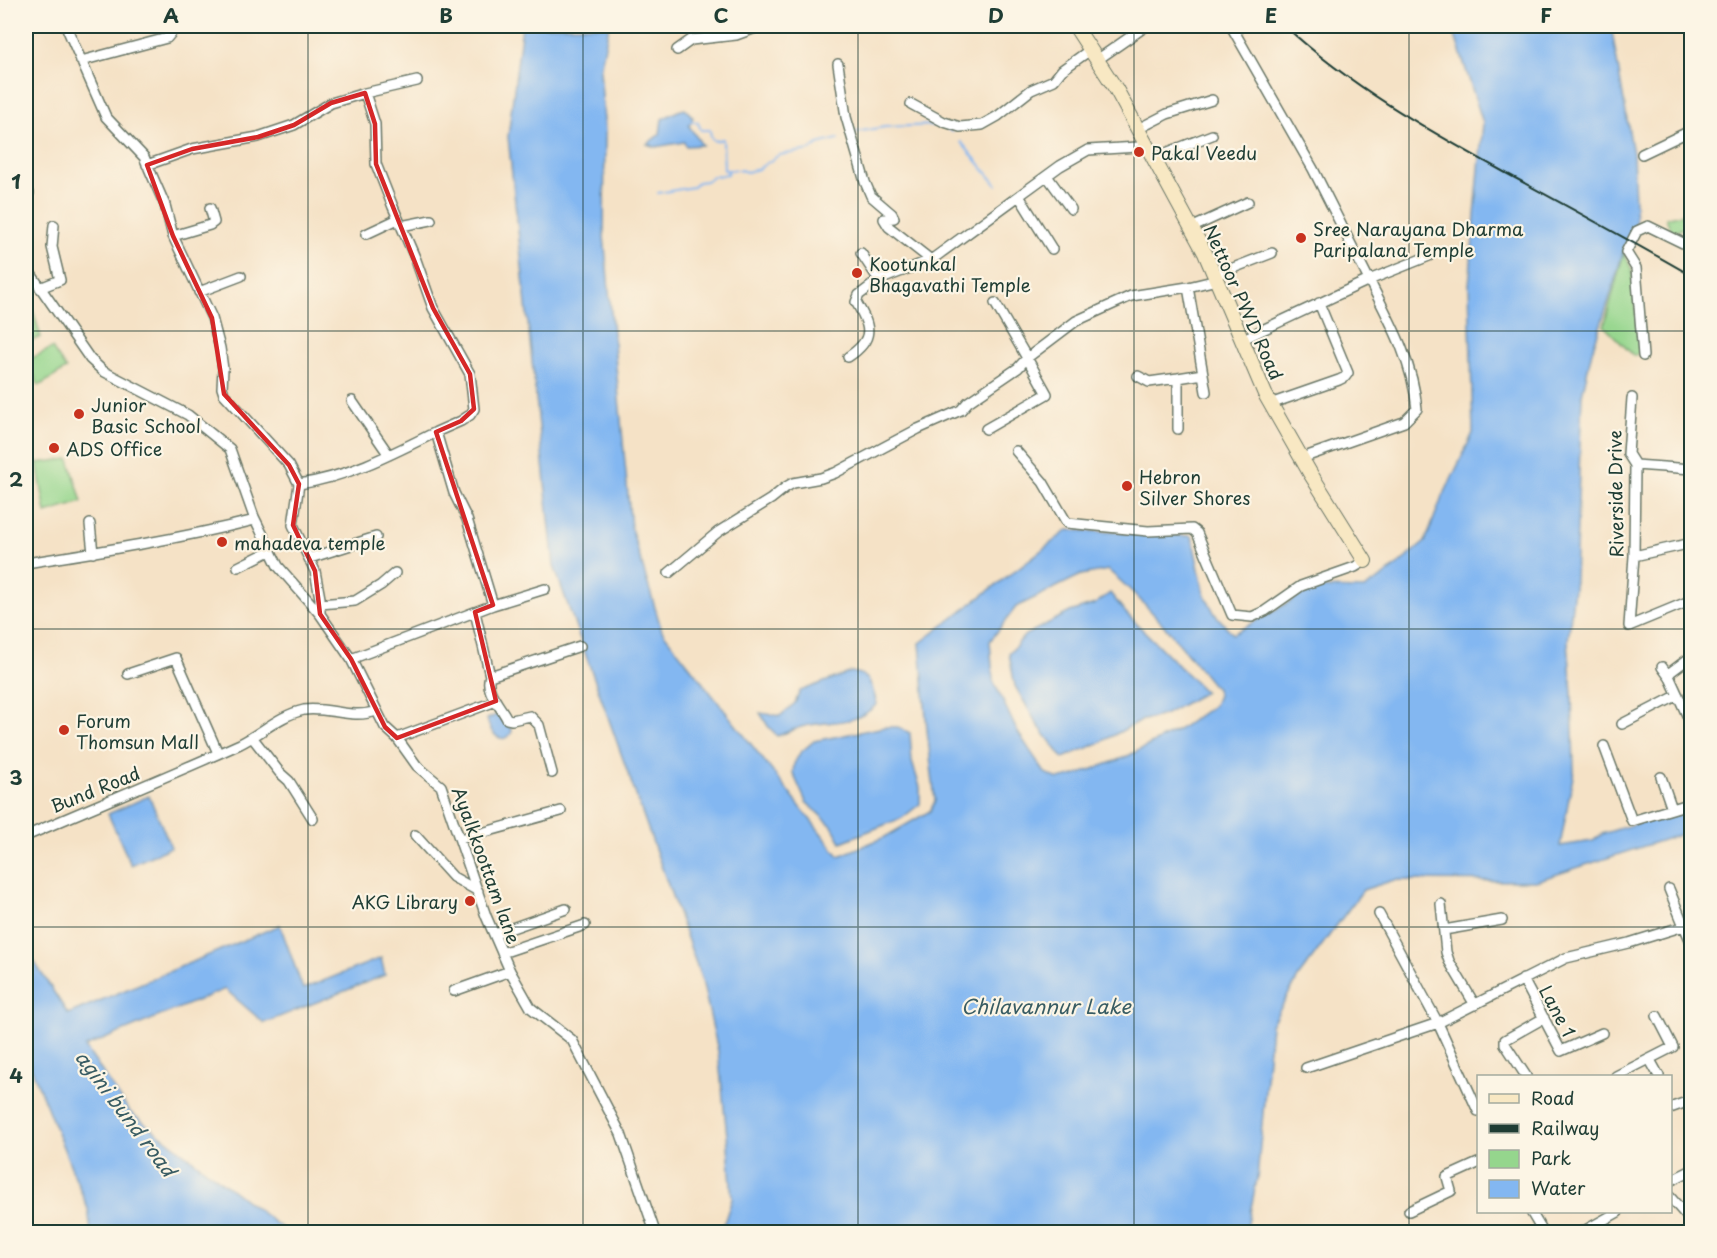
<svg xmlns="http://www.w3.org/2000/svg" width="1717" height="1258" font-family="'Playpen Sans',sans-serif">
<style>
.green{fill:#95d68d;stroke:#5a8a60;stroke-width:1.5}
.water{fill:#83b7f1;stroke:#517a92;stroke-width:1.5;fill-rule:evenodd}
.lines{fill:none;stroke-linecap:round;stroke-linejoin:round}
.stream{stroke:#83b7f1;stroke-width:2}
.street-casing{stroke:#6a7767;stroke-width:12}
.secondary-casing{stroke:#6a7767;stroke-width:16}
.street{stroke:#fff;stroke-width:9}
.secondary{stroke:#f8e8c3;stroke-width:14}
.rail{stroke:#1f3d34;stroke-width:2}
.marked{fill:none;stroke:#d62828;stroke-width:4.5;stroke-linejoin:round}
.grid{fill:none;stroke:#1f3d34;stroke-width:1.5;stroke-opacity:0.55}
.poi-dot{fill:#c8321e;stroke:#fcf5e5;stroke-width:2}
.labels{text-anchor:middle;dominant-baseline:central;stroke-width:4.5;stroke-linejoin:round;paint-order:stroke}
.poi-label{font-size:18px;fill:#1f3d34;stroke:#fcf5e5;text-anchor:start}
.street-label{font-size:18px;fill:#1f3d34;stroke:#fcf5e5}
.water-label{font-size:20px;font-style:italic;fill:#385c63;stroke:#fcf5e5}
.neatline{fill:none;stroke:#1f3d34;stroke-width:2}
.grid-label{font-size:20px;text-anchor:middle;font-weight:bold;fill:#1f3d34}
</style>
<rect width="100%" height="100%" fill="#fcf5e5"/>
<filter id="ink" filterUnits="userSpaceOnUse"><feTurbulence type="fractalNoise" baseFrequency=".0167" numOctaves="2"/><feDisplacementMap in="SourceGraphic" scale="12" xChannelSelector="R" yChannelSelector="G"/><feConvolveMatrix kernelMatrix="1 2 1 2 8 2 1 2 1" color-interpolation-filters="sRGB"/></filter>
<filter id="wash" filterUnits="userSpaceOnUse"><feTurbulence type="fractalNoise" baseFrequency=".008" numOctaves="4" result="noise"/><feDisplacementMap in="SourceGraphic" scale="24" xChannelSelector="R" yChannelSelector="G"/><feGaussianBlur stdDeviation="1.35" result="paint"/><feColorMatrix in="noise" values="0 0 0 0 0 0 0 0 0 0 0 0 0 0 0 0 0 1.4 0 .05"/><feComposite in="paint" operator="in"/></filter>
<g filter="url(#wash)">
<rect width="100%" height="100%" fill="#f5e2c6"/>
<path class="green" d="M 1681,214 L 1686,227 L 1672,233 L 1666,218 Z
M 1624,252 L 1632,270 L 1640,352 L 1634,356 L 1604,326 Z
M 30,301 L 41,337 L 26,343 L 26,303 Z
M 52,348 L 66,369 L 39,386 L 26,361 Z
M 69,459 L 82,502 L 46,513 L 37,463 Z"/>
<path class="water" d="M 522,26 L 609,26 L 600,70 L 605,133 L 604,236 L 631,528 L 662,631 L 839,856 L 885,837 L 930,811 L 935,801 L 927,730 L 920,643 L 1068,530 L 1192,536 L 1204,593 L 1215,614 L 1233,634 L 1314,588 L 1364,589 L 1383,577 L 1425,542 L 1439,505 L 1473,433 L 1469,285 L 1483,123 L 1452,26 L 1611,26 L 1633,154 L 1636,227 L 1625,245 L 1609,300 L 1592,351 L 1582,395 L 1575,579 L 1568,641 L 1572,693 L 1574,771 L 1560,846 L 1593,841 L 1602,834 L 1691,807 L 1691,831 L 1536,881 L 1394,880 L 1363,890 L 1299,976 L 1271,1025 L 1257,1179 L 1246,1232 L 721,1232 L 732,1199 L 728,1145 L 718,1051 L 702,980 L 554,566 L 508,137 ZM 1108,570 C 1149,604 1182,647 1216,689 L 1218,695 L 1214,705 L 1178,730 L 1126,757 L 1077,775 L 1058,779 L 1045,773 L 1017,731 L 993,680 L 990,641 L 1016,607 L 1081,575 Z
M 685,109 L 693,117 L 689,126 L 702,145 L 686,146 L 684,142 L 655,147 L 647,144 L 660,134 L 662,119 L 678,111 Z
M 1110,593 L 1126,613 L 1205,692 L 1164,715 L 1140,721 L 1101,742 L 1063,758 L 1037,724 L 1015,686 L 1009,654 L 1025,635 L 1070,612 L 1095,604 Z
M 851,672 C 873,675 871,686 877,704 C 856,726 833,720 805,726 C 796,728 786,733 777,736 L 768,726 L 760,713 L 780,716 L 795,703 L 800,691 Z
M 496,715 L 501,716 L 512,730 L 511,734 C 499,746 490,731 487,719 Z
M 885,727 L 898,727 L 910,733 L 912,762 L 920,787 L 920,804 L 902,818 L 841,842 L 832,826 L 806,802 L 793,773 L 794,764 L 800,753 L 814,741 Z
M 149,796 L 171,847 L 131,865 L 108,814 Z
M 280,925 L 303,989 L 381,958 L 385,975 L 264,1023 L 225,989 L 85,1047 L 130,1112 L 287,1232 L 91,1232 L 88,1209 L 26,1055 L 26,949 L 68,1014 Z"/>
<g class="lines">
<path class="stream" d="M 689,120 L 698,123 L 701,130 L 710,130 L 711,138 L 715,141 L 723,139 L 724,170 L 740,170 L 747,172 L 758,169 L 779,155 L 810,150 L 818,144 L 838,139
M 856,132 L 885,127 L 935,125 L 943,126 L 952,132
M 961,142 L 997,185
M 658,193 L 693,187 L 698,182 L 706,181 L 712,177 L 727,174 L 728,171"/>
</g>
</g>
<g filter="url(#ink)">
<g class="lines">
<g class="street-casing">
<path id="street" d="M 66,26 L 106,117 L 144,157 L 165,205 L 173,236 L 212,318 L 220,348 L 223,369 L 222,388 L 224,394 L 289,465 L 299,484 L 293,525 L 315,571 L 320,598 L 320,614
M 1231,26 L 1313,169 L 1369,280 L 1429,256
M 677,50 L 691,40 L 736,35 L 761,26
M 1097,60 L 1146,26
M 81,61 L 167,38 L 172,32 L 172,26
M 838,64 L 846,117 L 865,182 L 871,196 L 892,214 L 894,218 L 884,219 L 889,227 L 931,260
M 365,93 L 417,81
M 911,104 L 944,122 L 960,127 L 982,125 L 998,116 L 1031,90 L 1054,80 L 1062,70 L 1090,50
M 1138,129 L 1167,114 L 1212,100
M 1642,154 L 1692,130
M 1153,158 L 1212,135
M 147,165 L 192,149 L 258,137 L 294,125 L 331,103 L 365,93 L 375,124 L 376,164 L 393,207 L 416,260 L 433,308 L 470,374 L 474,409 L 470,415 L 461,421 L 436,432 L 454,493 L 467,519 L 493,605
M 1047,176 L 1071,209
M 26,195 L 29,193
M 1019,196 L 1052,249
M 401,226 L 431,220
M 1191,228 L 1248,202
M 366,234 L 398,219
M 173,236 L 210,225 L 214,222 L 210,208
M 861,253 L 879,280
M 26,267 L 90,359 L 103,371 L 188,415 L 230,449 L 254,517 L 278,566 L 320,614 L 351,659 L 385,727 L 397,738 L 417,766 L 441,786 L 486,916 L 510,971 L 531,1008 L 572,1040 L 621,1134 L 655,1232
M 1215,275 L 1272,253
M 40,288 L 60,280 L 52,247 L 54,225
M 199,292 L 241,276
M 995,303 L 1027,358 L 1076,321 L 1131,296 L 1188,287
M 1241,340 L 1369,280 C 1390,321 1413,362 1417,409 L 1404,422 L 1302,458
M 1643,356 L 1636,268 L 1626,252 L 1637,231 L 1648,226 L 1687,245 L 1692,245
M 848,357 C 875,339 871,327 856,302 L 859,295 L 879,280 L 931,260 L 1060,166 L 1088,150 L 1138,147 L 1145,143
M 1203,374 L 1206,392
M 1138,376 L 1149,382 L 1178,378
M 1632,398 L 1628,454 L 1635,465 L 1634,556 L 1629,626 L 1692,600
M 352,401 L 389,455
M 1270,404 L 1339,380 L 1345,377 L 1348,373 L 1319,303
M 1178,429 L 1178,378 L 1203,374 L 1188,287 L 1217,280
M 1016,451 L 1043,482 L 1067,523 L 1148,531 L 1192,529 L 1197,533 L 1232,615 L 1252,617 L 1265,611 L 1301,586 L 1355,567 L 1365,561
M 1635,465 L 1692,469
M 299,484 C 348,477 392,454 436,432
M 90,524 L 93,553
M 1634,556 L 1692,543
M 310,558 L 376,537
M 26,563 C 103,551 179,539 255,520
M 238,567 L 270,551
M 669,573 L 718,532 L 771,499 L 786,487 L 793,483 L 821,478 L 835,473 L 918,429 L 961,410 L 968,402 L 1018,368 L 1027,358 L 1047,394 L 986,429
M 320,604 L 355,601 L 381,585 L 395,573
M 475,612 L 490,676
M 351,659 L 493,605 L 545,589
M 1662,667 L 1670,678 L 1692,726
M 128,674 L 176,658 L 218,753
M 1668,674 L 1692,656
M 1622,724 L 1678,695
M 252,737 L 280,773 L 289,781 L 313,819
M 397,738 L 496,701
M 1604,746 L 1632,821 L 1692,803
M 552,773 L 539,725 L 530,716 L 512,720 L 507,719 C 501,706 484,691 490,676 L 580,646
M 1661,777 L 1672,809
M 415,835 L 453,877 L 478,891
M 26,836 C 97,805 169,776 240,744 C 262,733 280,715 304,710 C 327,706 352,720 376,711
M 460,839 L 561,811
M 1669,889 L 1684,926
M 1441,904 L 1446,952 L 1449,961 L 1475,1005
M 1379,914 L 1438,1023 L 1478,1111
M 1444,930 L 1502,920
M 495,934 L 566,909
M 502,953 L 585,925
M 1523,979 L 1561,1051 L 1602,1033
M 454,991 L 510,971
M 1650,1060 L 1659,1076
M 1306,1068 L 1438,1023 L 1566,958 L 1629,943 L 1684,926 L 1692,944
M 1526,1076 L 1505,1044 L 1505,1040 L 1544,1018
M 1616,1076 L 1673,1047 L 1657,1016
M 1670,1108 L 1692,1100
M 1670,1181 L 1692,1170
M 1670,1197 L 1692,1222
M 1409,1211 L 1451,1191 L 1447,1177 L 1478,1163
M 1531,1212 L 1543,1232
M 1582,1232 L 1618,1212"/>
</g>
<g class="secondary-casing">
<path id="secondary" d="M 1075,26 L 1116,89 L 1205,253 L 1265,394 L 1310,473 L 1365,561"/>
</g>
<use href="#street" class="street"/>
<use href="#secondary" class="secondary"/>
<path class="rail" d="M 1285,26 C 1350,86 1426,129 1504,172 C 1567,206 1630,240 1692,276"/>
</g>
</g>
<path class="marked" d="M 365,93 L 375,124 L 376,164 L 433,308 L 470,374 L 474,409 L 461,421 L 436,432 L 493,605 L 475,612 L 496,701 L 397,738 L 385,727 L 351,659 L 320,614 L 315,571 L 293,525 L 299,484 L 289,465 L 224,394 L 212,318 L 173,236 L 147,165 L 192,149 L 258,137 L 294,125 L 331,103 Z"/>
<path class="grid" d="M 308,26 L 308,1232M 583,26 L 583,1232M 858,26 L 858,1232M 1134,26 L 1134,1232M 1409,26 L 1409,1232M 26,331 L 1692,331M 26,629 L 1692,629M 26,927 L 1692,927"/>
<g class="poi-dot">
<circle cx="1139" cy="152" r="6"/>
<circle cx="1301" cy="238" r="6"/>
<circle cx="857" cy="273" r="6"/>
<circle cx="79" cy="414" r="6"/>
<circle cx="54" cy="448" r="6"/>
<circle cx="1127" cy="486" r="6"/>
<circle cx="222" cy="542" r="6"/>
<circle cx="64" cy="730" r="6"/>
<circle cx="470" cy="901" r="6"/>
</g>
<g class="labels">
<g class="poi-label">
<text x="1151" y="152">Pakal Veedu</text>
<text x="1313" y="228">Sree Narayana Dharma<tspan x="1313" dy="21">Paripalana Temple</tspan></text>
<text x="869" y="263">Kootunkal<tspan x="869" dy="21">Bhagavathi Temple</tspan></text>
<text x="91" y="404">Junior<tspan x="91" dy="21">Basic School</tspan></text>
<text x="66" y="448">ADS Office</text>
<text x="1139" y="476">Hebron<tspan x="1139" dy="21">Silver Shores</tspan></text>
<text x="234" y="542">mahadeva temple</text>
<text x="76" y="720">Forum<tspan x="76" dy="21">Thomsun Mall</tspan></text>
<text x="458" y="901" text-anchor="end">AKG Library</text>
</g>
<g class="street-label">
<text transform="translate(1244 302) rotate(66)">Nettoor PWD Road</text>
<text transform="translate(1615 494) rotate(-91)">Riverside Drive</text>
<text transform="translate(95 789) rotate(-22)">Bund Road</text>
<text transform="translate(487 865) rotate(70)">Ayalkkoottam lane</text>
<text transform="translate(1558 1011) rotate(62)">Lane 1</text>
</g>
<g class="water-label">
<text x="1046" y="1006">Chilavannur Lake</text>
<text transform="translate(126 1113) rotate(53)">agini bund road</text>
</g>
</g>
<rect width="1717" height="1258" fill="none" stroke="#fcf5e5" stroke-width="66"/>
<rect x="1477" y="1075" width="195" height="138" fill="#fcf5e5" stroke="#a4ab9e" stroke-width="1.5"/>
<rect x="1489" y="1094" width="30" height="9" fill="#f8e8c3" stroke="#a4ab9e" stroke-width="1.5"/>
<text x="1531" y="1105" font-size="18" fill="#1f3d34">Road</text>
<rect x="1489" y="1124" width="30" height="9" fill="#1f3d34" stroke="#a4ab9e" stroke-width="1.5"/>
<text x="1531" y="1135" font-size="18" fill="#1f3d34">Railway</text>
<rect x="1489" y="1150" width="30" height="18" fill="#95d68d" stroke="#a4ab9e" stroke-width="1.5"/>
<text x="1531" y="1165" font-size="18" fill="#1f3d34">Park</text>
<rect x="1489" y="1180" width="30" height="18" fill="#83b7f1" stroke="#a4ab9e" stroke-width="1.5"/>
<text x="1531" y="1195" font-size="18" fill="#1f3d34">Water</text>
<rect x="33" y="33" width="1651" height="1192" class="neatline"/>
<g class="grid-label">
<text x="171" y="23">A</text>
<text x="446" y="23">B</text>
<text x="721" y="23">C</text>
<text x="996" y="23">D</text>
<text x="1271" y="23">E</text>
<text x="1546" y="23">F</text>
<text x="16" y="189">1</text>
<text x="16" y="487">2</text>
<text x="16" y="785">3</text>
<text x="16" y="1083">4</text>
</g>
</svg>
